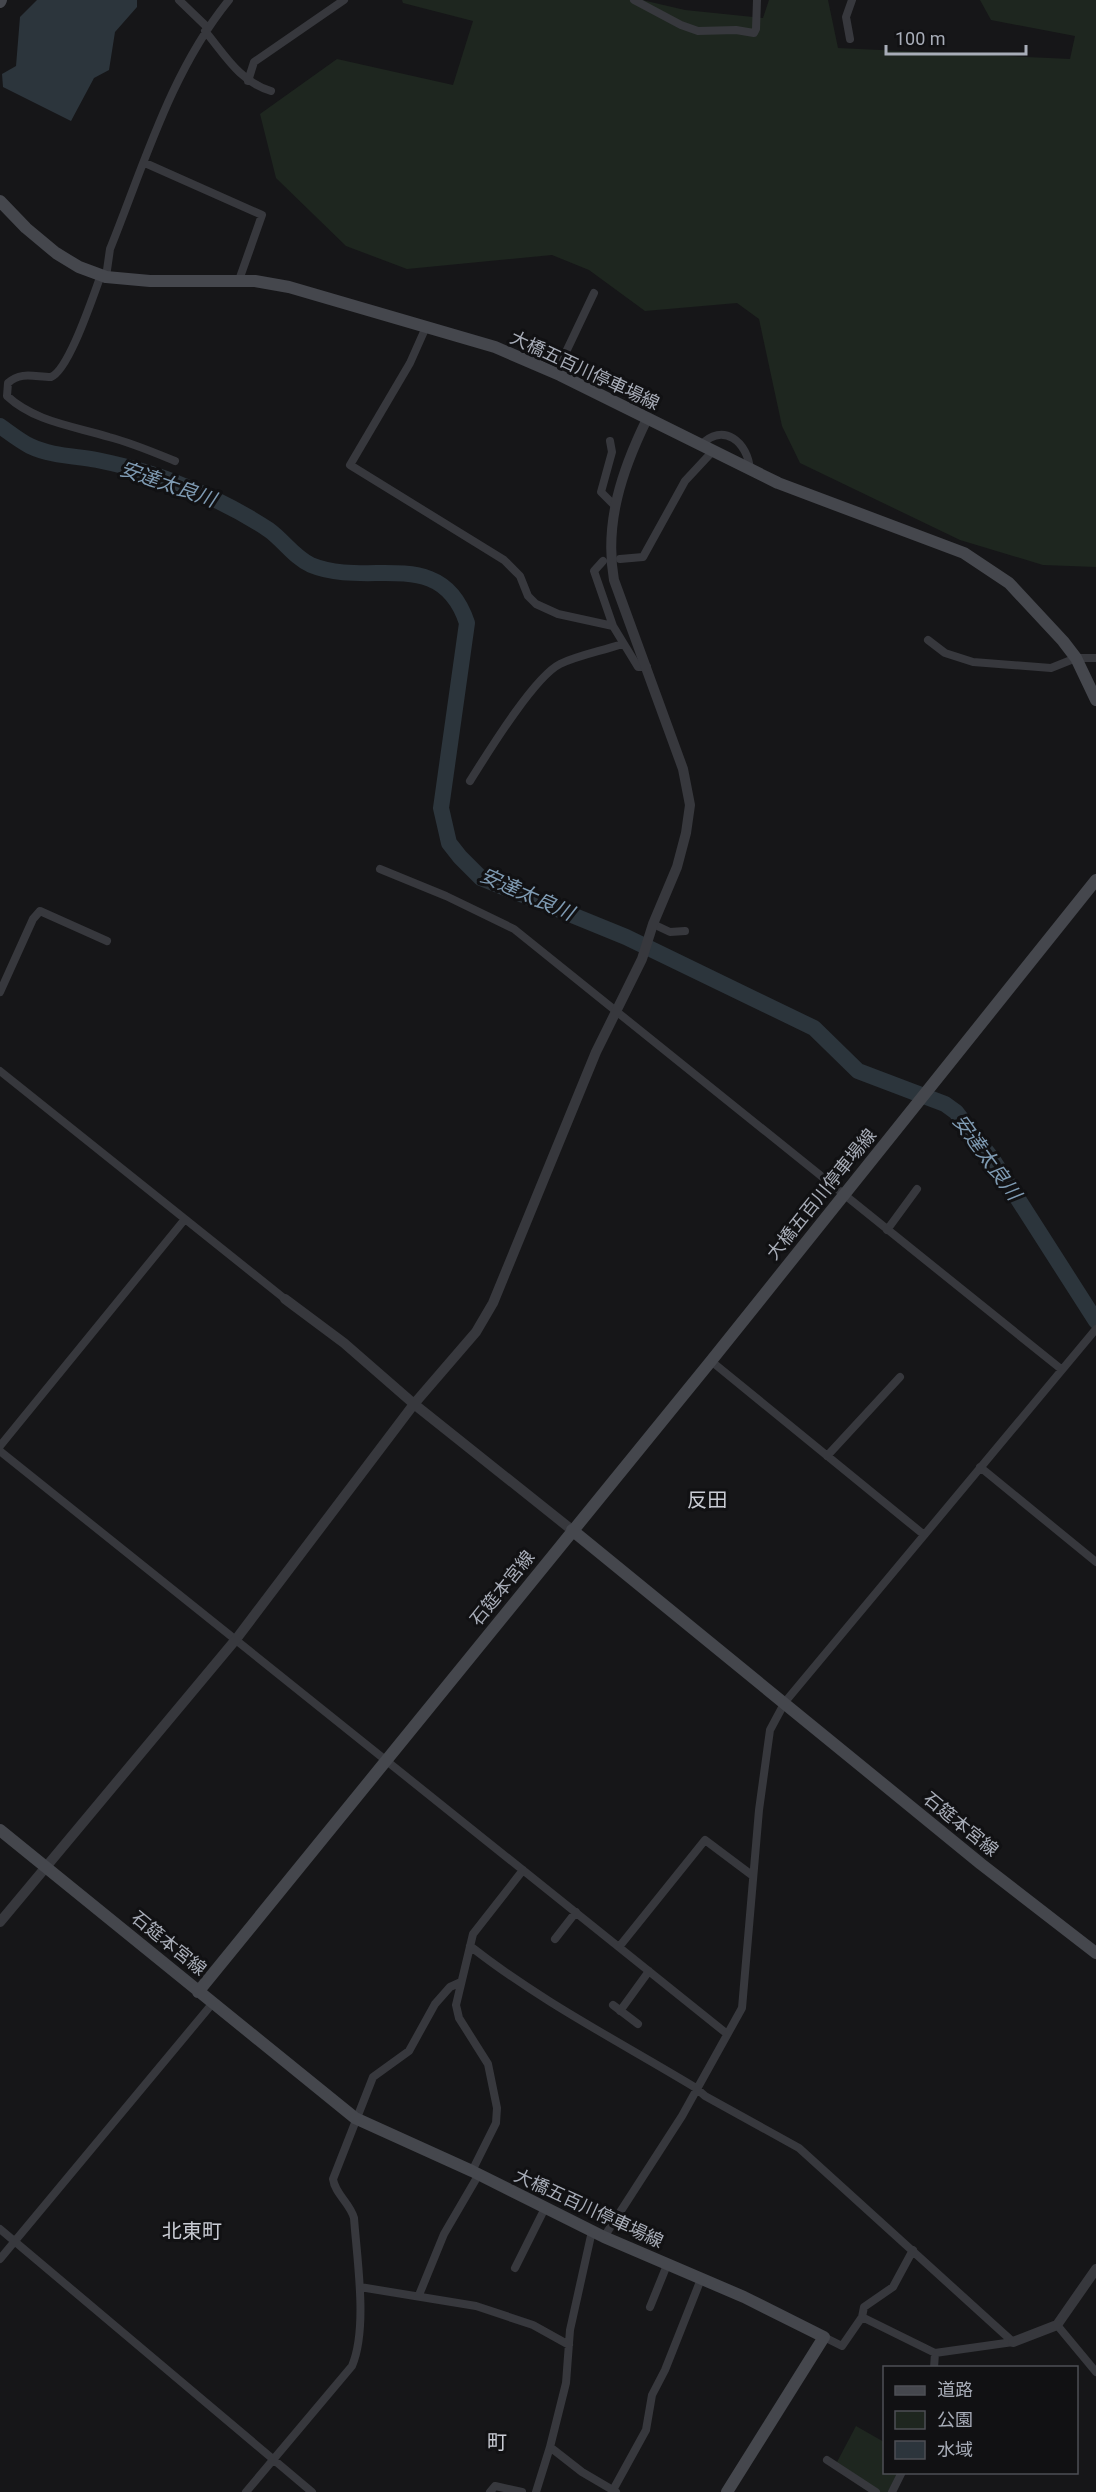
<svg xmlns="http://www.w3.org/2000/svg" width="1096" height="2492" font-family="Roboto,'Noto Sans JP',sans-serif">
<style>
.green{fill:#1e261f}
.water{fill:#2c353c}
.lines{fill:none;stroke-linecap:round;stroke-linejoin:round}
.river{stroke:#2c353c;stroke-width:16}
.minor{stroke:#37383d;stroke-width:8}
.tertiary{stroke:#37383d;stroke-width:10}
.secondary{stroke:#45474d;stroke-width:12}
.labels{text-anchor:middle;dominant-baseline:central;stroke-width:6;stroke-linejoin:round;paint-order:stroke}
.street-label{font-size:18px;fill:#a8adb8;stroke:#111113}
.water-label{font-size:20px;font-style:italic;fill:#7f9bb3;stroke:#111113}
.neighbourhood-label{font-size:20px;fill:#c9ccd4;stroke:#111113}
</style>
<rect width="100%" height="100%" fill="#161618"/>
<path class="green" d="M 402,0 L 642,0 L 685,10 L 763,18 L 769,0 L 828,0 L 838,48 L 1070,59 L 1075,36 L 991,20 L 980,0 L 1096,0 L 1096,567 L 1043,565 L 960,540 L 800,463 L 782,426 L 759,319 L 737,303 L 645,311 L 589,270 L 552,255 L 407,269 L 346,246 L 276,178 L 260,114 L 337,59 L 453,85 L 473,21 L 403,3 Z
M 856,2426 L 884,2442 L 884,2472 L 899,2473 L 888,2492 L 880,2492 L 837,2462 Z"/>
<path class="water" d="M 37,0 L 137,0 L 137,7 L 115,32 L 109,70 L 94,78 L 71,121 L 3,87 L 2,74 L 16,66 L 20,17 Z"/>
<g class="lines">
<path class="river" d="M 0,426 C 10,433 20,441 30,446 C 51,456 75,456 97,460 C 126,466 157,474 184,486 C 214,498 242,512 269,530 C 283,540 295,558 311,565 C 369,589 441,544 467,623 L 441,808 L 449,843 L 460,857 L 481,878 L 626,937 L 814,1028 L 858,1071 L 945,1104 L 956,1112 L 993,1160 L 1096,1321"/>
<path class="minor" d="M 179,0 L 207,27
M 634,0 L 681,25 L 698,31 L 736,30 L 754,33 L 756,29 L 757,0
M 205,31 C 225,55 240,82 271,91
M 850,39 L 846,17 L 852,0
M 248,81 L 254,62 L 344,0
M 145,163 L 262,215 L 239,280
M 101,275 C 93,296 69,370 51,377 C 35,377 21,371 8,383 L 7,396 C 35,422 74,426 109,437 C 132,443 153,452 175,461
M 106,277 L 110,249 C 144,165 171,71 229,0
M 426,327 L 410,363 L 350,465 L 504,560 L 520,576 L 528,596 L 536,604 L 558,614 L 613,626 L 638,667 L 647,667
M 556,373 L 594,293
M 610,441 L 612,452 L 601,492 L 615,506
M 700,446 C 723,421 748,442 750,470
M 620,559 L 643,557 L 685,481 L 712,452
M 603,561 L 594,571 L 613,626
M 928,640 L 945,653 L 973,662 L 1051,668 L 1076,658 L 1096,658
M 470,781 C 487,754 534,677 560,664 C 579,655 602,651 622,644
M 380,869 L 446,896 L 514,929 L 1061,1369
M 653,924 L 670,932 L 685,931
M 0,992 L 33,919 L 40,911 L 107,941
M 0,1071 L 285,1299
M 887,1230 L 917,1189
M 711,1361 L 923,1534
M 0,1446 L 185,1219
M 0,1451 L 726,2033
M 827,1456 L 900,1377
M 980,1467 L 1096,1562
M 555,1939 L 576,1912
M 470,1946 C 540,2001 620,2042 696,2088 L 705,2096 L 799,2148 L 1013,2342
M 619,1947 L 705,1840 L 753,1876
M 613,2005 L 638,2024
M 620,2011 L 649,1971
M 472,2171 L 496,2123 L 497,2108 L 488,2064 L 459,2018 L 456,2005 L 473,1934 L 523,1870
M 0,2229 L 312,2492
M 592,2231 L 570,2330 L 566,2383 L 550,2447 L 582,2472 L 616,2492
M 604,2237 L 682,2116 L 742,2008 L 759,1810 L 770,1730 L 785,1702 L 1096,1329
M 0,2259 L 212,2004
M 515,2268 L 545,2208
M 360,2287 L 476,2306 L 533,2325 L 569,2345
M 419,2295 L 444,2234 L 479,2174
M 650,2307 L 667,2265
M 862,2317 L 864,2307 L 893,2287 L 913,2250
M 1057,2325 L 1096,2372
M 824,2337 L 842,2346 L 862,2317 L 935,2353 L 1013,2342
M 934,2368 L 935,2353
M 827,2460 L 876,2492
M 613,2490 L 646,2430 L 652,2395 L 665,2370 L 701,2279
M 246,2492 L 352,2366 C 368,2328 357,2260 354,2218 C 350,2203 335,2194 333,2179 L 373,2077 L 409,2051 L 435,2004 L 450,1987 L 461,1982
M 490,2492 L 495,2486 L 522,2492
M 536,2492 L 550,2447
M 892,2492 L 902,2472"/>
<path class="tertiary" d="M 285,1299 L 344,1343 L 414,1404 L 572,1530
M 0,1922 L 237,1638 L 414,1404 L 476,1332 L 493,1303 L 596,1052 L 642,959 L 653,924 L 677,867 L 686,833 L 690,805 L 683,769 L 614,580 C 604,523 622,470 647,419
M 1013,2342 L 1057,2325 L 1096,2269"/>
<path class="secondary" d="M 0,2 L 1,0
M 0,201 L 26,228 L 56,253 L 79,267 L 106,277 L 150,281 L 255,281 L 289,287 L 495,347 L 560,375 L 778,483 L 964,553 L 1009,583 L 1063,641 L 1076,658 L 1096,700
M 572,1530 L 981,1864 L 1096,1953
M 0,1830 L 355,2118 L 472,2171 L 604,2237 L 744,2297 L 824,2337 L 727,2492
M 198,1992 L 711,1361 L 1096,880"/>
</g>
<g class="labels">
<g class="street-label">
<text transform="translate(585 370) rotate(25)">大橋五百川停車場線</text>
<text transform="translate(821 1194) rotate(-51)">大橋五百川停車場線</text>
<text transform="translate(502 1588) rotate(-51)">石筵本宮線</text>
<text transform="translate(961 1824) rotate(39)">石筵本宮線</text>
<text transform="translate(169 1943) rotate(39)">石筵本宮線</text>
<text transform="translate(589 2208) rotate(25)">大橋五百川停車場線</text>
</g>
<g class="water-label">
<text transform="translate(168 484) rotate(19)">安達太良川</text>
<text transform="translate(527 894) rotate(24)">安達太良川</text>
<text transform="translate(987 1157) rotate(54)">安達太良川</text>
</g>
<g class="neighbourhood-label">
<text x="707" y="1500">反田</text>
<text x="192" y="2231">北東町</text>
<text x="497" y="2442">町</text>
</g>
</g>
<rect x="883" y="2366" width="195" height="108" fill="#111113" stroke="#4d4f55" stroke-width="1.5"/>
<rect x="895" y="2386" width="30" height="9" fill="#45474d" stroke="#4d4f55" stroke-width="1.5"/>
<text x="937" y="2396" font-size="18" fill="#a8adb8">道路</text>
<rect x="895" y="2411" width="30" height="18" fill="#1e261f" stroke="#4d4f55" stroke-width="1.5"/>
<text x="937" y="2426" font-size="18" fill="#a8adb8">公園</text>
<rect x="895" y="2441" width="30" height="18" fill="#2c353c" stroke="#4d4f55" stroke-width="1.5"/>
<text x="937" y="2456" font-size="18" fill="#a8adb8">水域</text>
<path d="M886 45v9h140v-9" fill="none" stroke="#a8adb8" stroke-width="3"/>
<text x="895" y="45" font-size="18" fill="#a8adb8" stroke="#111113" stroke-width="4.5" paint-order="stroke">100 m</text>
</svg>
